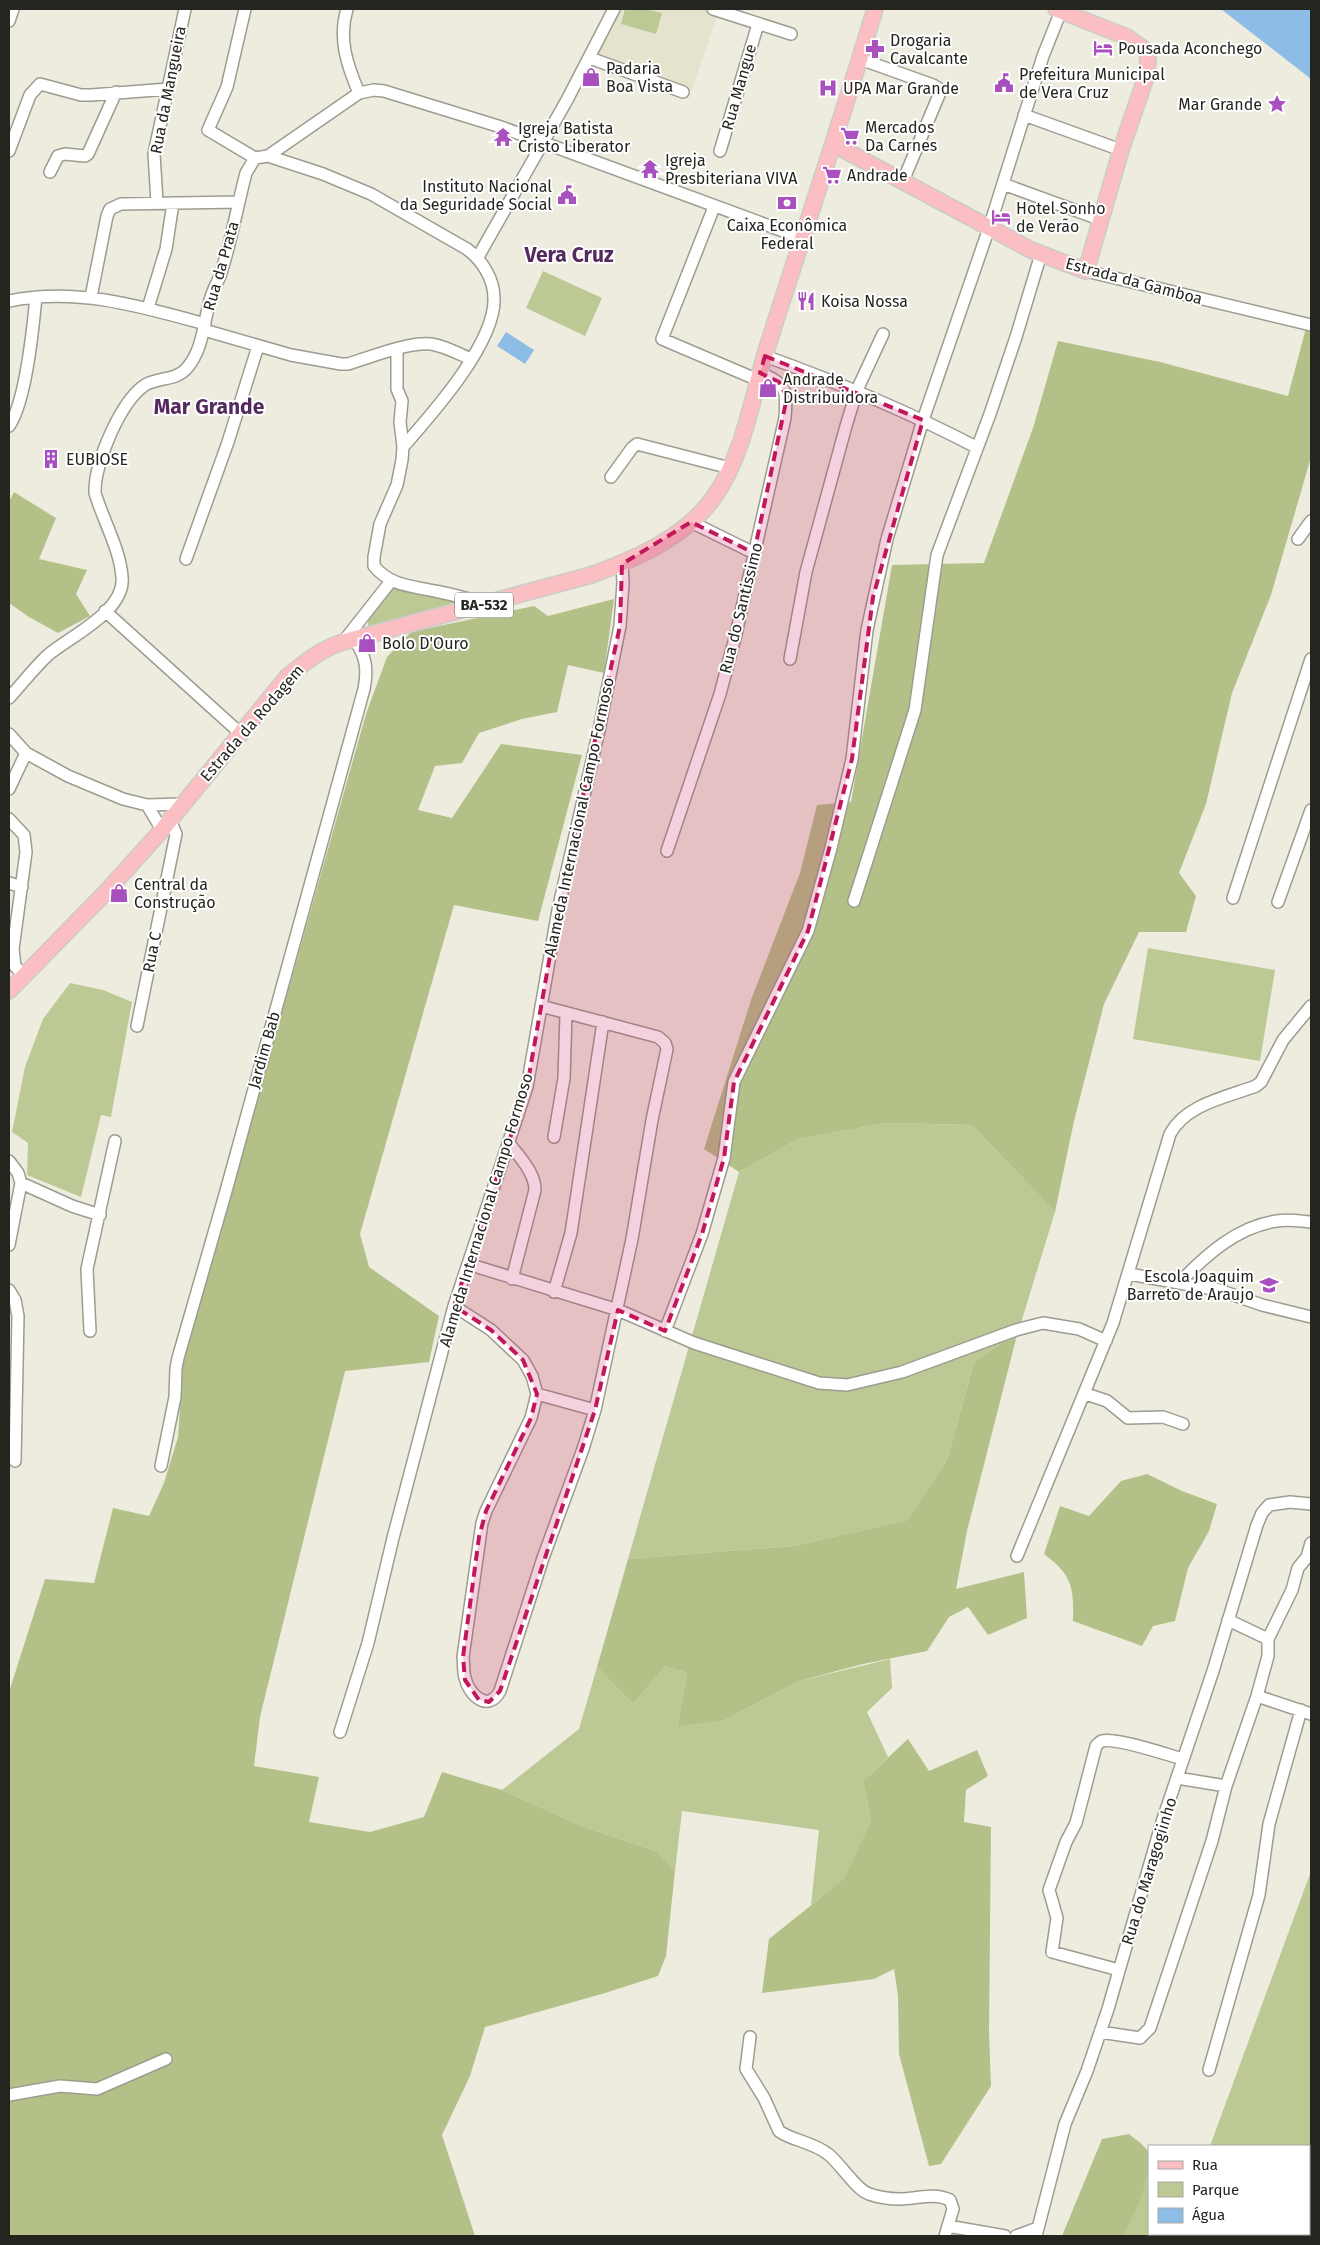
<svg xmlns="http://www.w3.org/2000/svg" width="1320" height="2245" font-family="'Fira Sans',sans-serif">
<style>
.built{fill:#e5e2ce}
.green{fill:#bcc994}
.forest{fill:#b3c188}
.water{fill:#8dbde6}
.lines{fill:none;stroke-linecap:round;stroke-linejoin:round}
.minor-casing{stroke:#9d9c90;stroke-width:14}
.major-casing{stroke:#cbcbc9;stroke-width:18}
.minor{stroke:#fff;stroke-width:11}
.major{stroke:#fbbfc3;stroke-width:15}
.marked{fill:#c2185b;fill-opacity:0.2;stroke:#c2185b;stroke-width:4;stroke-dasharray:10 6;stroke-linejoin:round}
.labels{text-anchor:middle;dominant-baseline:central;stroke-width:4;stroke-linejoin:round;paint-order:stroke}
.shield{fill:#fff;stroke:#666663;stroke-width:1}
.shield-label{font-size:15px;font-weight:bold;fill:#252520}
.poi-label{font-size:16px;fill:#252520;stroke:#fff;text-anchor:start}
.street-label{font-size:16px;fill:#252520;stroke:#fff}
.district-label{font-size:21px;font-weight:bold;fill:#542a5e;stroke:#fff}
</style>
<rect width="100%" height="100%" fill="#eeecdf"/>
<path class="built" d="M 619,9 L 706,9 L 718,13 L 692,90 L 597,56 Z"/>
<path class="green" d="M 625,9 L 645,9 L 662,13 L 656,34 L 621,24 Z
M 543,271 L 602,298 L 585,336 L 526,308 Z
M 389,586 L 426,591 L 462,600 L 462,605 L 368,629 L 368,619 Z
M 1148,948 L 1275,970 L 1260,1061 L 1133,1039 Z
M 70,983 L 103,990 L 132,1002 L 111,1117 L 101,1115 L 81,1197 L 27,1175 L 28,1143 L 12,1132 L 25,1067 L 43,1019 Z
M 887,1123 L 972,1125 L 1055,1212 L 1016,1339 L 1003,1342 L 974,1362 L 947,1460 L 907,1520 L 793,1546 L 628,1559 L 739,1172 L 798,1139 Z
M 890,1659 L 892,1688 L 867,1712 L 888,1757 L 863,1781 L 871,1820 L 844,1880 L 811,1905 L 819,1830 L 682,1811 L 675,1871 L 656,1851 L 582,1826 L 502,1790 L 579,1729 L 597,1667 L 633,1704 L 665,1666 L 687,1673 L 677,1727 L 723,1721 L 799,1681 Z
M 1311,1871 L 1311,2143 L 1309,2155 L 1309,2146 L 1210,2146 Z
M 1149,2176 L 1149,2234 L 1293,2234 L 1293,2236 L 1124,2236 Z"/>
<path class="forest" d="M 1306,328 L 1311,330 L 1311,457 L 1271,595 L 1232,693 L 1206,804 L 1179,873 L 1196,896 L 1186,932 L 1139,932 L 1104,1004 L 1074,1121 L 1055,1212 L 972,1125 L 887,1123 L 798,1139 L 739,1172 L 704,1149 L 751,1000 L 800,873 L 817,805 L 851,802 L 892,565 L 984,563 L 1033,428 L 1058,341 L 1160,362 L 1288,396 Z
M 14,492 L 56,518 L 39,559 L 87,570 L 76,594 L 90,616 L 58,633 L 29,617 L 9,603 L 9,502 Z
M 614,599 L 604,673 L 568,665 L 557,712 L 522,719 L 479,733 L 462,763 L 435,766 L 418,810 L 452,818 L 501,744 L 582,755 L 538,921 L 454,905 L 360,1234 L 369,1267 L 439,1316 L 429,1362 L 345,1371 L 260,1717 L 254,1766 L 319,1777 L 309,1822 L 370,1832 L 424,1817 L 442,1772 L 502,1790 L 582,1826 L 656,1851 L 675,1871 L 666,1956 L 658,1976 L 605,1993 L 485,2027 L 470,2076 L 442,2135 L 475,2236 L 9,2236 L 9,1692 L 45,1579 L 94,1583 L 113,1508 L 149,1516 L 164,1483 L 178,1437 L 183,1364 L 366,714 L 387,657 L 411,632 L 534,606 L 548,616 Z
M 1016,1339 L 967,1531 L 956,1589 L 1024,1572 L 1027,1618 L 988,1635 L 968,1607 L 949,1617 L 927,1651 L 863,1664 L 799,1681 L 723,1721 L 677,1727 L 687,1673 L 665,1666 L 633,1704 L 597,1667 L 628,1559 L 793,1546 L 907,1520 L 947,1460 L 974,1362 L 1003,1342 Z
M 1147,1474 L 1182,1491 L 1217,1504 L 1209,1531 L 1188,1568 L 1175,1621 L 1153,1626 L 1142,1646 L 1073,1621 C 1074,1587 1072,1575 1044,1554 L 1060,1506 L 1089,1516 L 1121,1481 Z
M 908,1739 L 929,1771 L 977,1750 L 988,1776 L 966,1790 L 964,1822 L 991,1827 L 989,2032 L 991,2086 L 941,2164 L 929,2166 L 899,2054 L 898,1996 L 894,1969 L 874,1979 L 762,1993 L 769,1939 L 844,1879 L 871,1820 L 863,1781 Z
M 1129,2134 C 1135,2139 1143,2144 1147,2150 C 1158,2169 1132,2217 1124,2236 L 1062,2236 L 1102,2139 Z
M 1311,2143 L 1311,2236 L 1293,2236 L 1293,2234 L 1309,2234 L 1309,2155 Z"/>
<path class="water" d="M 1221,9 L 1311,9 L 1311,79 Z
M 506,332 L 534,350 L 525,364 L 497,346 Z"/>
<g class="lines">
<g class="minor-casing">
<path id="minor" d="M 245,9 L 227,87 L 208,130 L 255,158 L 268,156 L 359,93 L 374,90 L 384,91 L 501,127 L 802,238
M 347,9 C 338,39 347,65 359,93
M 713,9 L 791,34
M 9,21 L 13,9
M 590,58 L 683,92
M 860,59 L 933,85 L 941,90 L 903,181
M 1024,115 L 1121,150
M 9,151 L 30,95 L 40,84 L 81,95 L 91,95 L 168,89
M 720,151 L 758,24
M 268,156 L 323,174 L 371,194 L 467,249 C 482,260 494,279 494,298 C 496,343 431,415 403,447
M 50,172 L 58,156 L 65,154 L 85,156 L 88,154 L 116,92
M 1003,184 L 1099,219
M 157,202 L 154,154 L 185,9
M 714,207 L 662,339 L 758,380
M 478,257 L 567,100 L 614,9
M 1086,271 L 1311,325
M 91,297 L 107,216 L 110,209 L 121,204 L 238,202
M 9,301 C 76,287 140,306 205,324
M 148,308 L 166,249 L 173,203
M 204,330 L 291,355 L 341,364 L 348,364 C 371,357 407,342 431,344 C 445,346 459,354 471,359
M 397,349 L 397,389 L 402,401 L 400,422 L 403,447 L 402,460 L 397,485 L 380,524 L 374,557 L 374,566 C 390,586 412,586 435,591 C 451,594 468,599 485,603
M 765,356 C 837,382 907,411 976,447
M 9,426 C 26,402 33,328 36,297
M 611,477 L 632,448 L 637,444 L 730,468
M 691,522 L 754,553
M 1298,539 L 1311,521
M 186,559 L 228,442 L 258,346
M 105,611 L 240,733
M 343,642 L 391,581
M 790,659 L 806,572 L 846,426 L 857,390 L 883,334
M 9,698 C 22,684 34,668 48,655 C 69,637 126,611 122,577 C 120,549 103,520 95,493 C 94,464 120,402 145,385 C 159,377 176,381 187,368 C 204,348 203,322 211,297 C 213,290 217,283 220,276 C 231,243 237,207 246,173 L 255,158
M 9,734 L 26,753 L 68,776 L 123,799 L 147,805 L 183,804
M 9,789 L 26,753
M 147,805 L 162,830
M 9,819 L 24,835 L 26,852 L 13,949 L 15,966 L 24,976
M 667,851 L 720,694 L 736,634 L 785,418 C 787,390 787,384 760,373
M 9,883 L 22,887
M 1233,898 L 1311,659
M 854,901 L 915,710 L 937,555 L 990,414 L 1016,337 L 1041,254
M 1278,902 L 1311,810
M 137,1026 L 176,834 L 170,820
M 554,1137 L 564,1078 L 566,1014
M 509,1143 C 519,1157 535,1172 535,1190 L 512,1279
M 9,1161 L 18,1173 L 21,1183 L 9,1245
M 21,1183 L 72,1206 L 100,1215
M 468,1264 L 618,1310 L 694,1343 L 819,1383 L 847,1385 L 902,1372 L 1016,1330 L 1043,1323 L 1079,1329 L 1106,1341
M 1129,1274 L 1219,1290 L 1262,1305 L 1311,1317
M 1180,1282 C 1206,1255 1238,1226 1277,1221 C 1288,1219 1300,1221 1311,1222
M 9,1290 L 15,1300 L 18,1316 L 15,1461
M 554,1292 L 571,1233 L 603,1022
M 454,1306 L 491,1330 L 523,1360 L 532,1376 L 537,1394 L 531,1418 L 486,1511 L 482,1523 L 463,1657 C 464,1664 463,1671 465,1678 C 469,1695 488,1713 500,1691 L 543,1558 L 583,1449 L 595,1410 L 632,1239 L 652,1120 L 667,1049 L 665,1043 L 658,1037 L 541,1006
M 90,1331 L 87,1269 L 115,1141
M 665,1331 L 702,1234 L 724,1158 L 734,1082 L 808,931 L 831,848 L 852,759 L 867,630 L 887,539 L 923,420 L 989,228 L 1043,56 L 1061,11
M 537,1394 L 595,1410
M 1086,1394 L 1107,1401 L 1128,1418 L 1163,1417 L 1183,1424
M 161,1466 L 175,1397 L 176,1368 L 178,1358 L 226,1191 L 364,689 C 368,669 366,656 354,639
M 1017,1556 L 1113,1323 L 1170,1134 C 1186,1104 1227,1097 1256,1086 L 1261,1082 L 1283,1040 L 1311,1006
M 1268,1639 L 1292,1590 L 1298,1568 L 1307,1557 L 1311,1543
M 1257,1696 L 1311,1714
M 340,1732 L 368,1643 L 393,1538 L 454,1306 L 527,1087 L 558,910 L 599,730 L 620,626 L 623,583 L 622,564
M 1177,1778 L 1226,1786
M 1119,1970 L 1052,1952 L 1057,1918 L 1049,1890 L 1066,1842 L 1076,1823 L 1096,1746 C 1098,1744 1099,1742 1102,1741 C 1115,1737 1168,1755 1183,1759
M 1100,2032 L 1140,2038 L 1150,2028 L 1212,1841 L 1226,1786 L 1257,1696 L 1268,1656 L 1268,1639 L 1228,1620
M 750,2037 L 746,2069 L 764,2098 L 779,2131 C 790,2140 813,2142 828,2154 C 840,2163 856,2190 869,2194 C 878,2197 890,2199 900,2199 C 916,2199 934,2192 950,2200 L 953,2209 L 945,2236
M 1209,2070 L 1259,1895 L 1269,1824 L 1301,1710
M 9,2095 L 60,2086 L 97,2089 L 166,2059
M 948,2226 L 1005,2236
M 1016,2236 L 1038,2228
M 1036,2236 L 1065,2124 L 1087,2071 L 1108,2009 L 1162,1822 L 1213,1671 L 1257,1525 L 1262,1513 L 1269,1505 L 1290,1502 L 1311,1504"/>
</g>
<g class="major-casing">
<path id="major" d="M 833,144 L 1031,250 L 1086,271 L 1121,150 L 1147,74 L 1148,56 L 1145,50 L 1127,37 L 1056,9
M 9,991 L 107,891 L 162,830 L 287,677 C 305,662 321,649 343,642 L 591,575 C 635,559 686,537 714,497 C 744,455 752,397 767,348 C 803,235 841,122 875,9"/>
</g>
<use href="#minor" class="minor"/>
<use href="#major" class="major"/>
</g>
<path class="marked" d="M 765,356 L 923,420 L 873,597 L 852,759 L 808,931 L 734,1082 L 724,1158 L 702,1234 L 665,1331 L 618,1310 L 595,1410 L 500,1691 L 489,1702 L 479,1700 L 465,1680 L 463,1657 L 479,1537 L 486,1511 L 531,1418 L 537,1394 L 523,1360 L 491,1330 L 454,1306 L 527,1087 L 558,910 L 620,626 L 622,564 L 691,522 L 754,553 L 787,397 L 779,382 L 760,373 Z"/>
<defs>
<g id="hotel-bare" transform="scale(1.5)"><path d="M-6-4.5h1.5V1H6V5H4.5V3h-9V5H-6ZM-4 0a1.8 1.8 0 1 1 3.6 0ZM.5 0V-2.5h3Q6-2.5 6 0Z" fill="#a850bd" stroke="#fff" stroke-width="2.5" paint-order="stroke"/></g>
<g id="pharmacy-bare" transform="scale(1.5)"><path d="M-2-6h4v4h4v4h-4v4h-4v-4h-4v-4h4Z" fill="#a850bd" stroke="#fff" stroke-width="2.5" paint-order="stroke"/></g>
<g id="shop-bare" transform="scale(1.5)"><path d="M-5-2.5h2.3a2.7 3.5 0 0 1 5.4 0H5L5.5 6h-11ZM-1.5-2.5h3a1.5 2.3 0 0 0-3 0Z" fill="#a850bd" stroke="#fff" stroke-width="2.5" paint-order="stroke"/></g>
<g id="civic-bare" transform="scale(1.5)"><path d="M-.6-6.5H3V-4.5H.6V-3L4-1V1h2V6H-6V1h2V-1L-.6-3ZM-1.2 2.5V6h2.4V2.5Z" fill="#a850bd" stroke="#fff" stroke-width="2.5" paint-order="stroke"/></g>
<g id="hospital-bare" transform="scale(1.5)"><path d="M-5-5h3v3.5h4V-5h3V5h-3V1.5h-4V5h-3Z" fill="#a850bd" stroke="#fff" stroke-width="2.5" paint-order="stroke"/></g>
<g id="sight-bare" transform="scale(1.5)"><path d="M0-6L1.8-2.2L6-1.7L2.9 1.2L3.7 5.4L0 3.3L-3.7 5.4L-2.9 1.2L-6-1.7L-1.8-2.2Z" fill="#a850bd" stroke="#fff" stroke-width="2.5" paint-order="stroke"/></g>
<g id="supermarket-bare" transform="scale(1.5)"><path d="M-6-5.5h2.5l.6 2H6L4.5 2H-2.5L-4.4-4H-6ZM-1.5 3.2a1.3 1.3 0 1 0 .1 0ZM3 3.2a1.3 1.3 0 1 0 .1 0Z" fill="#a850bd" stroke="#fff" stroke-width="2.5" paint-order="stroke"/></g>
<g id="temple-bare" transform="scale(1.5)"><path d="M0-6L5-2H3V0L6.5 2.5H4V6H1.5V3h-3V6H-4V2.5H-6.5L-3 0V-2H-5Z" fill="#a850bd" stroke="#fff" stroke-width="2.5" paint-order="stroke"/></g>
<g id="bank-bare" transform="scale(1.5)"><path d="M-6-4H6V4H-6ZM0-2.3a2.3 2.3 0 1 0 0 4.6a2.3 2.3 0 1 0 0-4.6Z" fill="#a850bd" stroke="#fff" stroke-width="2.5" paint-order="stroke"/></g>
<g id="restaurant-bare" transform="scale(1.5)"><path d="M-5-6h1v4h1v-4h1v4h1v-4h1v5L-1.5 .5V6h-2V.5L-5-1ZM5-6V6H3V1.5H1.5Q1.5-4 5-6Z" fill="#a850bd" stroke="#fff" stroke-width="2.5" paint-order="stroke"/></g>
<g id="building-bare" transform="scale(1.5)"><path d="M-4-6H4V6H1V3H-1V6H-4ZM-2.5-4.3h1.7v1.8h-1.7ZM.8-4.3h1.7v1.8H.8ZM-2.5-1h1.7V.8h-1.7ZM.8-1h1.7V.8H.8Z" fill="#a850bd" stroke="#fff" stroke-width="2.5" paint-order="stroke"/></g>
<g id="school-bare" transform="scale(1.5)"><path d="M0-5L7-2L0 1L-7-2ZM-4 1L0 2.5L4 1V4Q0 6-4 4Z" fill="#a850bd" stroke="#fff" stroke-width="2.5" paint-order="stroke"/></g>
</defs>
<g fill-rule="evenodd">
<use href="#hotel-bare" x="1103" y="48"/>
<use href="#pharmacy-bare" x="875" y="49"/>
<use href="#shop-bare" x="591" y="77"/>
<use href="#civic-bare" x="1004" y="83"/>
<use href="#hospital-bare" x="828" y="88"/>
<use href="#sight-bare" x="1277" y="104"/>
<use href="#supermarket-bare" x="850" y="136"/>
<use href="#temple-bare" x="503" y="137"/>
<use href="#temple-bare" x="650" y="169"/>
<use href="#supermarket-bare" x="832" y="175"/>
<use href="#civic-bare" x="567" y="195"/>
<use href="#bank-bare" x="787" y="203"/>
<use href="#hotel-bare" x="1001" y="217"/>
<use href="#restaurant-bare" x="806" y="301"/>
<use href="#shop-bare" x="768" y="388"/>
<use href="#building-bare" x="51" y="459"/>
<use href="#shop-bare" x="367" y="643"/>
<use href="#shop-bare" x="119" y="893"/>
<use href="#school-bare" x="1269" y="1285"/>
</g>
<g class="labels">
<rect class="shield" x="455" y="592.5" width="58" height="25" rx="4"/>
<g class="shield-label">
<text x="484" y="605">BA-532</text>
</g>
<g class="poi-label">
<text x="890" y="40">Drogaria<tspan x="890" dy="18">Cavalcante</tspan></text>
<text x="1118" y="48">Pousada Aconchego</text>
<text x="606" y="68">Padaria<tspan x="606" dy="18">Boa Vista</tspan></text>
<text x="1019" y="74">Prefeitura Municipal<tspan x="1019" dy="18">de Vera Cruz</tspan></text>
<text x="843" y="88">UPA Mar Grande</text>
<text x="1262" y="104" text-anchor="end">Mar Grande</text>
<text x="865" y="127">Mercados<tspan x="865" dy="18">Da Carnes</tspan></text>
<text x="518" y="128">Igreja Batista<tspan x="518" dy="18">Cristo Liberator</tspan></text>
<text x="665" y="160">Igreja<tspan x="665" dy="18">Presbiteriana VIVA</tspan></text>
<text x="847" y="175">Andrade</text>
<text x="552" y="186" text-anchor="end">Instituto Nacional<tspan x="552" dy="18">da Seguridade Social</tspan></text>
<text x="1016" y="208">Hotel Sonho<tspan x="1016" dy="18">de Verão</tspan></text>
<text x="787" y="225" text-anchor="middle">Caixa Econômica<tspan x="787" dy="18">Federal</tspan></text>
<text x="821" y="301">Koisa Nossa</text>
<text x="783" y="379">Andrade<tspan x="783" dy="18">Distribuidora</tspan></text>
<text x="66" y="459">EUBIOSE</text>
<text x="382" y="643">Bolo D'Ouro</text>
<text x="134" y="884">Central da<tspan x="134" dy="18">Construção</tspan></text>
<text x="1254" y="1276" text-anchor="end">Escola Joaquim<tspan x="1254" dy="18">Barreto de Araujo</tspan></text>
</g>
<g class="street-label">
<text transform="translate(739 87) rotate(-74)">Rua Mangue</text>
<text transform="translate(168 90) rotate(-79)">Rua da Mangueira</text>
<text transform="translate(221 266) rotate(-74)">Rua da Prata</text>
<text transform="translate(1134 281) rotate(15)">Estrada da Gamboa</text>
<text transform="translate(741 608) rotate(-76)">Rua do Santissimo</text>
<text transform="translate(252 723) rotate(-49)">Estrada da Rodagem</text>
<text transform="translate(579 817) rotate(-78)">Alameda Internacional Campo Formoso</text>
<text transform="translate(152 952) rotate(-79)">Rua C</text>
<text transform="translate(264 1050) rotate(-74)">Jardim Bab</text>
<text transform="translate(486 1210) rotate(-73)">Alameda Internacional Campo Formoso</text>
<text transform="translate(1149 1871) rotate(-73)">Rua do Maragogiinho</text>
</g>
<g class="district-label">
<text x="569" y="255">Vera Cruz</text>
<text x="209" y="407">Mar Grande</text>
</g>
</g>
<rect width="1320" height="2245" fill="none" stroke="#252520" stroke-width="20"/>
<rect x="1148" y="2145" width="162" height="90" fill="#ffffff" stroke="#a8a8a6"/>
<rect x="1158" y="2161" width="25" height="8" fill="#fbbfc3" stroke="#a8a8a6"/>
<text x="1192" y="2170" font-size="15" fill="#252520">Rua</text>
<rect x="1158" y="2182" width="25" height="15" fill="#bcc994" stroke="#a8a8a6"/>
<text x="1192" y="2195" font-size="15" fill="#252520">Parque</text>
<rect x="1158" y="2208" width="25" height="15" fill="#8dbde6" stroke="#a8a8a6"/>
<text x="1192" y="2220" font-size="15" fill="#252520">Água</text>
</svg>
